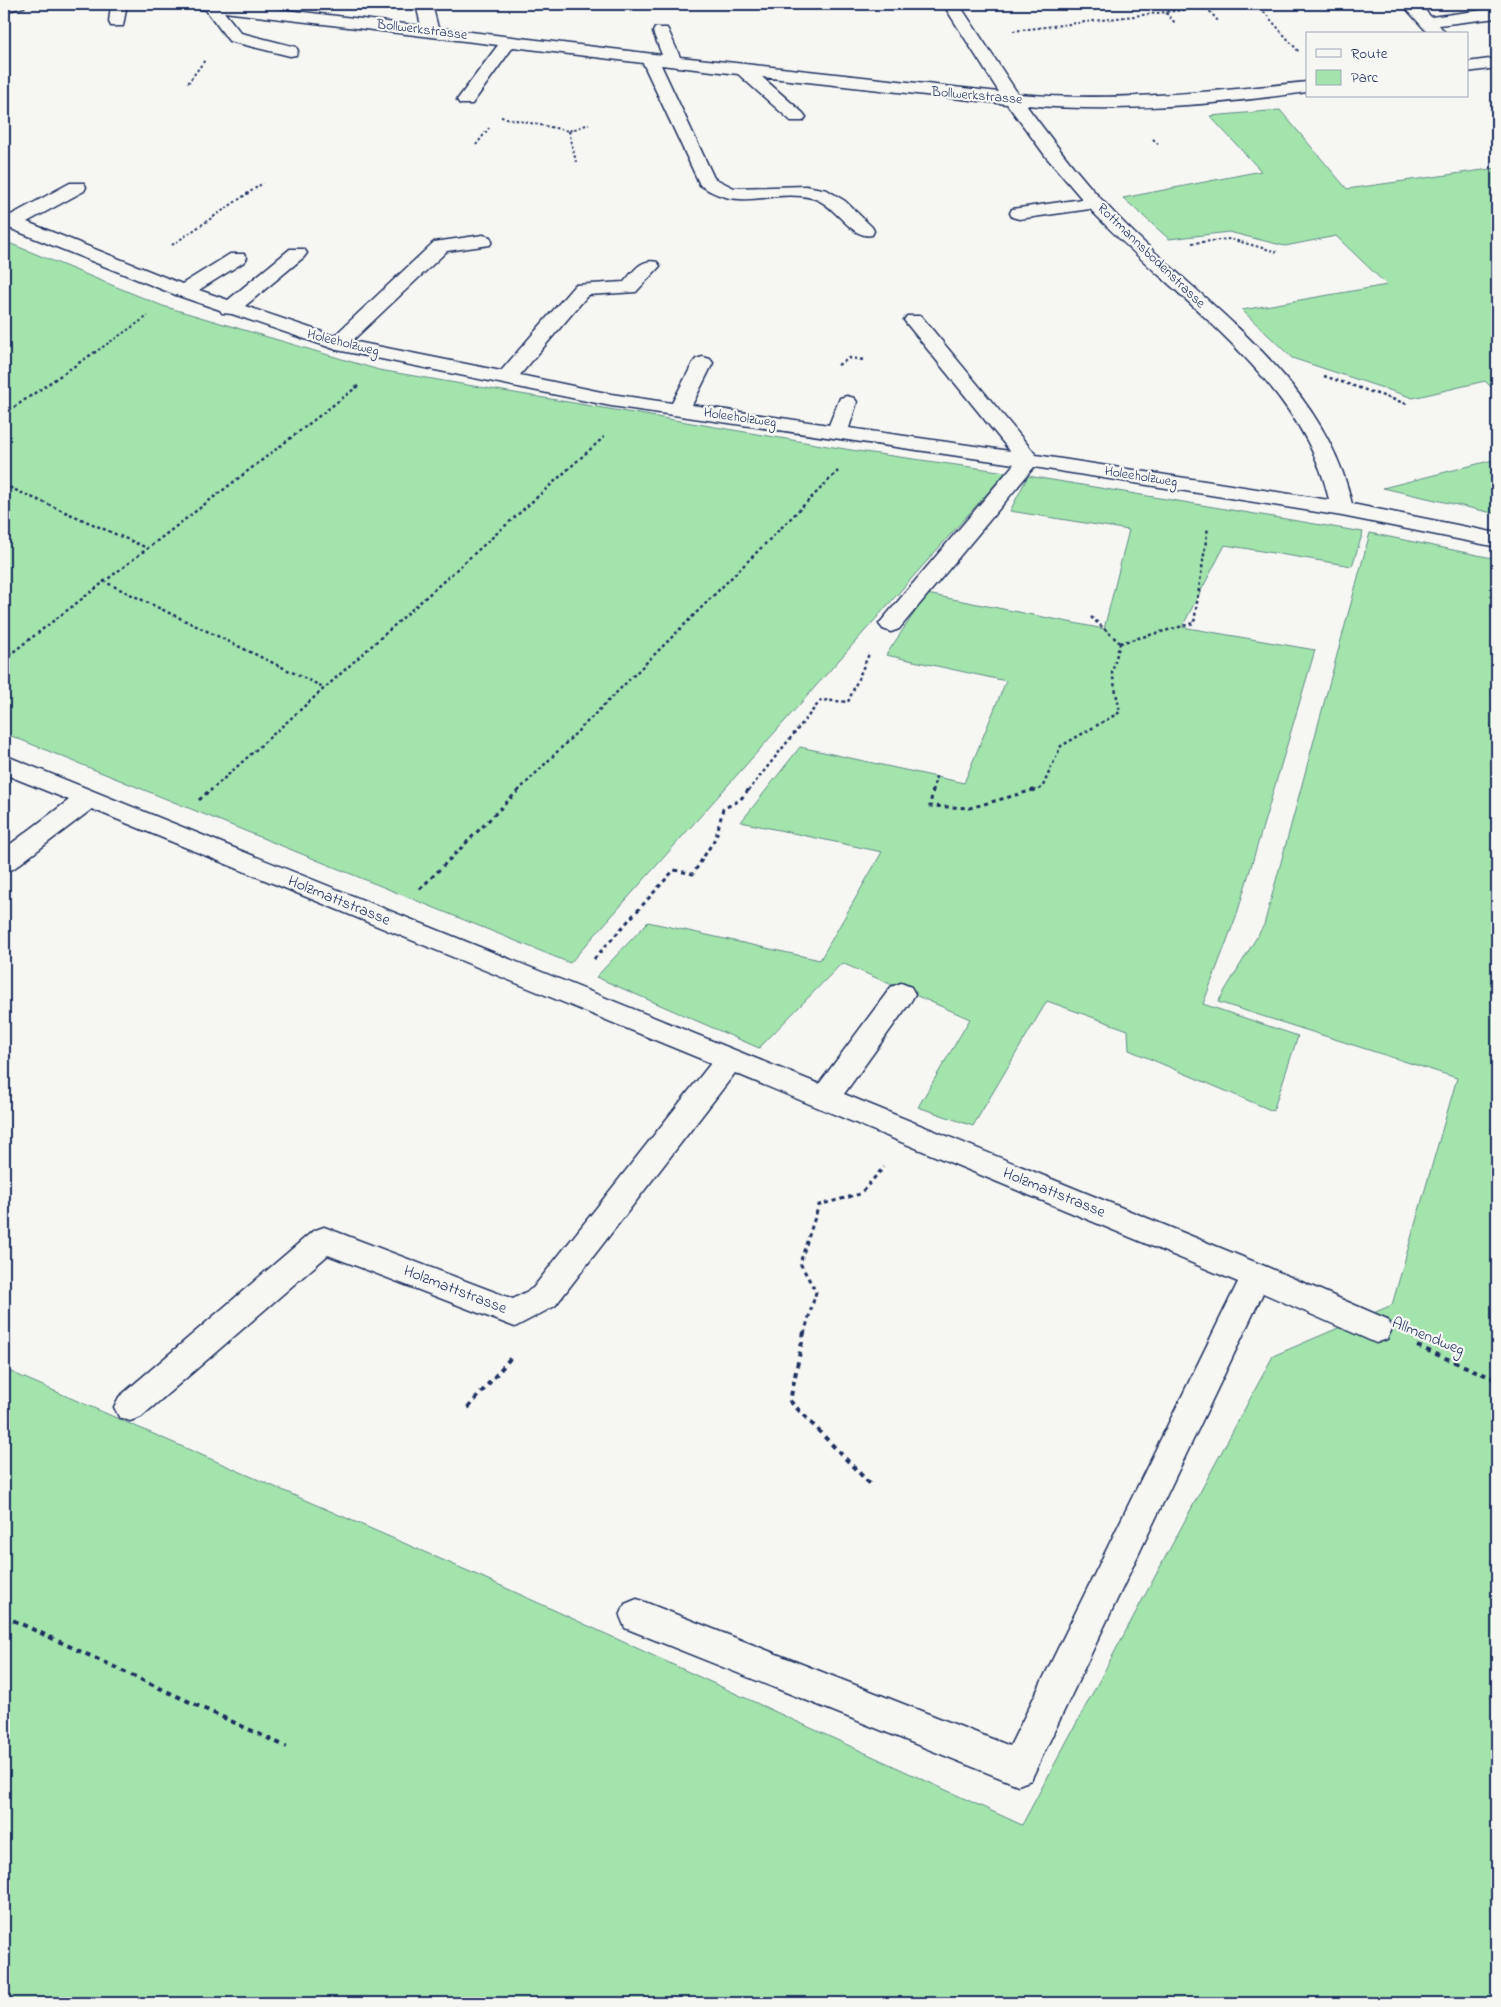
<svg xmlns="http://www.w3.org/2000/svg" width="1501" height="2007" font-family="'Indie Flower',sans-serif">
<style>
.green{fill:#a3e4ad;stroke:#5f8a86}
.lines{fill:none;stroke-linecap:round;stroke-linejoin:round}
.minor-casing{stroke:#1b2f5e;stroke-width:3}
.path-far3{stroke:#1b2f5e;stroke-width:2;stroke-dasharray:2.5 2.5;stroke-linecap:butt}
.path-far2{stroke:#1b2f5e;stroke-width:2.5;stroke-dasharray:3 3;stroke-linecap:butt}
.path-far1{stroke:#1b2f5e;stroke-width:3;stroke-dasharray:4 4;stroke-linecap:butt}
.path{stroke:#1b2f5e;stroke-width:4;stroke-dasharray:5 5;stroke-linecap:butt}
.minor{fill:#f6f6f2;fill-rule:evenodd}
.labels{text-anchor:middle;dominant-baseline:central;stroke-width:4.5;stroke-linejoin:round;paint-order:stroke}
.far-street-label{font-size:14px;fill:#1b2f5e;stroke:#f6f6f2}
.street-label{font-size:16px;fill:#1b2f5e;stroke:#f6f6f2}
</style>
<rect width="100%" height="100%" fill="#f6f6f2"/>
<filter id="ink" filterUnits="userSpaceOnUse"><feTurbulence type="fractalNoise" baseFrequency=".02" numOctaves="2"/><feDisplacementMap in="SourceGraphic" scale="10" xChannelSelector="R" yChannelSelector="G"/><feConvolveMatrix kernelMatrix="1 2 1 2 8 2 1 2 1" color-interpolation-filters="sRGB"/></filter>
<g filter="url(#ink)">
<path class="green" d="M 1280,110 L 1347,189 L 1497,168 L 1497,393 L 1485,381 L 1413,398 L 1292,358 L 1242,310 L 1387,285 L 1336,236 L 1285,246 L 1229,232 L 1169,239 L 1123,198 L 1261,171 L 1210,116 Z
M 4,241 L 163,306 L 379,370 L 857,451 L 1006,472 L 570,963 L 4,733 Z
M 1497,459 L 1497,514 L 1383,488 Z
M 1028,476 L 1363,532 L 1352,566 L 1225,545 L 1182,627 L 1315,650 L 1237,914 L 1203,1004 L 1298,1036 L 1273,1111 L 1129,1050 L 1128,1030 L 1047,1001 L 973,1126 L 918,1107 L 970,1019 L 842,963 L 759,1048 L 596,977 L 648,922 L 820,960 L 882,852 L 741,822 L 800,747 L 964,783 L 1006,681 L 886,655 L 927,594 L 1104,629 L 1129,530 L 1010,511 Z
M 1370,533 L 1497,559 L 1497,2003 L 4,2003 L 4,1369 L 484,1578 L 1022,1825 L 1273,1356 L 1392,1305 L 1457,1078 L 1218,1002 L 1264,925 Z"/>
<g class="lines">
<g class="minor-casing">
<path id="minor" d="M 4,4 L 26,4 L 24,7 L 4,12 Z
M 111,4 L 127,4 L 123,26 L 111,26 L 109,22 Z
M 188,4 L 235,4 L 421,26 L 416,4 L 432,4 L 438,28 L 662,55 L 653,32 L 655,28 L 667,28 L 669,32 L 680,57 L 999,92 L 943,4 L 959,4 L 1018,94 C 1115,102 1210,92 1307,82 L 1307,92 C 1214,105 1119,113 1026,105 C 1057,147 1090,190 1128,227 C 1211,309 1325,382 1352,504 L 1497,533 L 1497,547 L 1342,516 L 1034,467 L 899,629 L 891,632 L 883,629 L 879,624 L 883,619 L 1014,464 L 611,406 L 337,350 L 232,314 L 222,313 L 220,310 L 176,295 L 4,226 L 4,213 L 11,215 L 70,183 L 84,183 L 86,187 L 84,191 L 27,222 L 182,284 L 230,254 L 244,254 L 247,258 L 244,262 L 199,290 L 228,300 L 290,249 L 304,249 L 307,253 L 304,257 L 245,306 L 334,336 L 434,242 L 483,235 L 490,237 L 492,241 L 490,245 L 447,251 L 352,341 L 501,371 L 575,285 L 624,282 C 633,272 641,258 657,262 L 660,266 L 636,292 L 588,295 L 520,375 L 611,394 L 672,403 L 693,363 L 696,359 L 703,357 L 710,359 L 713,363 L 692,405 L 829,425 L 840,398 L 847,396 L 854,398 L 857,402 L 849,428 L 1010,451 L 907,324 L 904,320 L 907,316 L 921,316 L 1036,455 L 1329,500 C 1304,380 1170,295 1090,209 L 1019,219 L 1012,217 L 1010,213 L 1012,209 L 1082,199 L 1047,158 L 1007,104 L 762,77 L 803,113 L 806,117 L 803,121 L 791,121 L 738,74 L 661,65 L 714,178 L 734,188 L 806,186 L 827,190 L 845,201 L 872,227 L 874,231 L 872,235 C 851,240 835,203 812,198 C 771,188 742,214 700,185 L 643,63 L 513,47 L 472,104 L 460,104 L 457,100 L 498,45 L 224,12 L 241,33 L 296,47 L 298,51 L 296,55 L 290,56 L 229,41 L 206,10 L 190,7 Z
M 1402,4 L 1419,4 L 1431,17 L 1497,8 L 1497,18 L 1439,25 L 1446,34 L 1429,34 Z
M 1497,58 L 1497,68 L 1467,72 L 1467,62 Z
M 4,755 L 819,1084 L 891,987 L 901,983 L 911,987 L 915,994 L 911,1001 L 844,1094 L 1267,1267 L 1387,1319 L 1392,1329 L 1387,1339 L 1376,1343 L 1263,1293 L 1031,1780 L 1018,1785 L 625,1628 L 620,1616 L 625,1604 L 637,1599 L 1010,1746 L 1238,1282 L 735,1073 L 555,1306 L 515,1327 L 328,1255 L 141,1417 L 130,1421 L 119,1417 L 114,1407 L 119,1397 L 313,1231 L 324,1227 L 513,1299 L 533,1288 L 711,1063 L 92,809 L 13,869 L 4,871 L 4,849 L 69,800 L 4,774 Z"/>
</g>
<path class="path-far3" d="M 1257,4 L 1299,52
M 1166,13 L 1176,24
M 1013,31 L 1206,7 L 1218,21
M 188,83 L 205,60
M 501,117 L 569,131 L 589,124
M 569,131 L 576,162
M 1153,139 L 1160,146
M 476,145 L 489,128
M 1192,243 L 1230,239 L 1277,252
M 172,245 L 263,183
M 94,353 L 148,316"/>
<path class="path-far2" d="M 838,365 L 850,358 L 864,360
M 1324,376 L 1407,404
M 4,414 L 95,352
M 4,485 L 147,548
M 103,581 L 323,687
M 1091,617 L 1120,643
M 1120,643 L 1194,623 L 1208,527
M 4,659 L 358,386
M 210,791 L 604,437
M 518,791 L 838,471
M 748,791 L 821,700 L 848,702 L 869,654
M 933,791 L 936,776
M 1033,791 L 1042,788 L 1061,746 L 1120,712 L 1112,673 L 1120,643"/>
<path class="path-far1" d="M 933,789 L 930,806 L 970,808 L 1037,789
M 199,800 L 211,789
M 420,889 L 520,789
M 594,959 L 674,870 L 693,874 L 716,837 L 723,809 L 740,800 L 749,789
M 804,1334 L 816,1292 L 800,1263 L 819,1205 L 860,1194 L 884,1167"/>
<path class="path" d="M 804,1332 L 790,1401 L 870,1484
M 1417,1346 L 1497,1380
M 468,1408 L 513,1355
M 4,1616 L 287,1747"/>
<use href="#minor" class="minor"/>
</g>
</g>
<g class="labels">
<g class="far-street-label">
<text transform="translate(422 30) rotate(7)">Bollwerkstrasse</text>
<text transform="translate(977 96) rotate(5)">Bollwerkstrasse</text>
<text transform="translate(1151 256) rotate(44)">Rottmannsbodenstrasse</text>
<text transform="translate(343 343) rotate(14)">Holeeholzweg</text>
<text transform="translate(740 418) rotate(8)">Holeeholzweg</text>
<text transform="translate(1141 477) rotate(9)">Holeeholzweg</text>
</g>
<g class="street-label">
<text transform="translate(339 901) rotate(22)">Holzmattstrasse</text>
<text transform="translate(1054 1193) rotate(22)">Holzmattstrasse</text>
<text transform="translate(455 1290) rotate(21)">Holzmattstrasse</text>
<text transform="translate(1428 1337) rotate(22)">Allmendweg</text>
</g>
</g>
<rect width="1501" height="2007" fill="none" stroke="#f6f6f2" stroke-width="20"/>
<rect x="10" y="10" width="1481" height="1987" fill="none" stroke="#1b2f5e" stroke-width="2" filter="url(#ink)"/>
<rect x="1306" y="32" width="162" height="65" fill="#f6f6f2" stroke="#9ea6b7"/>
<rect x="1316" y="49" width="25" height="8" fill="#f6f6f2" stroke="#9ea6b7"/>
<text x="1351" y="58" font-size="15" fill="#1b2f5e">Route</text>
<rect x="1316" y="70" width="25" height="15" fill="#a3e4ad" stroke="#9ea6b7"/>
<text x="1351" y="82" font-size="15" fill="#1b2f5e">Parc</text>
</svg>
